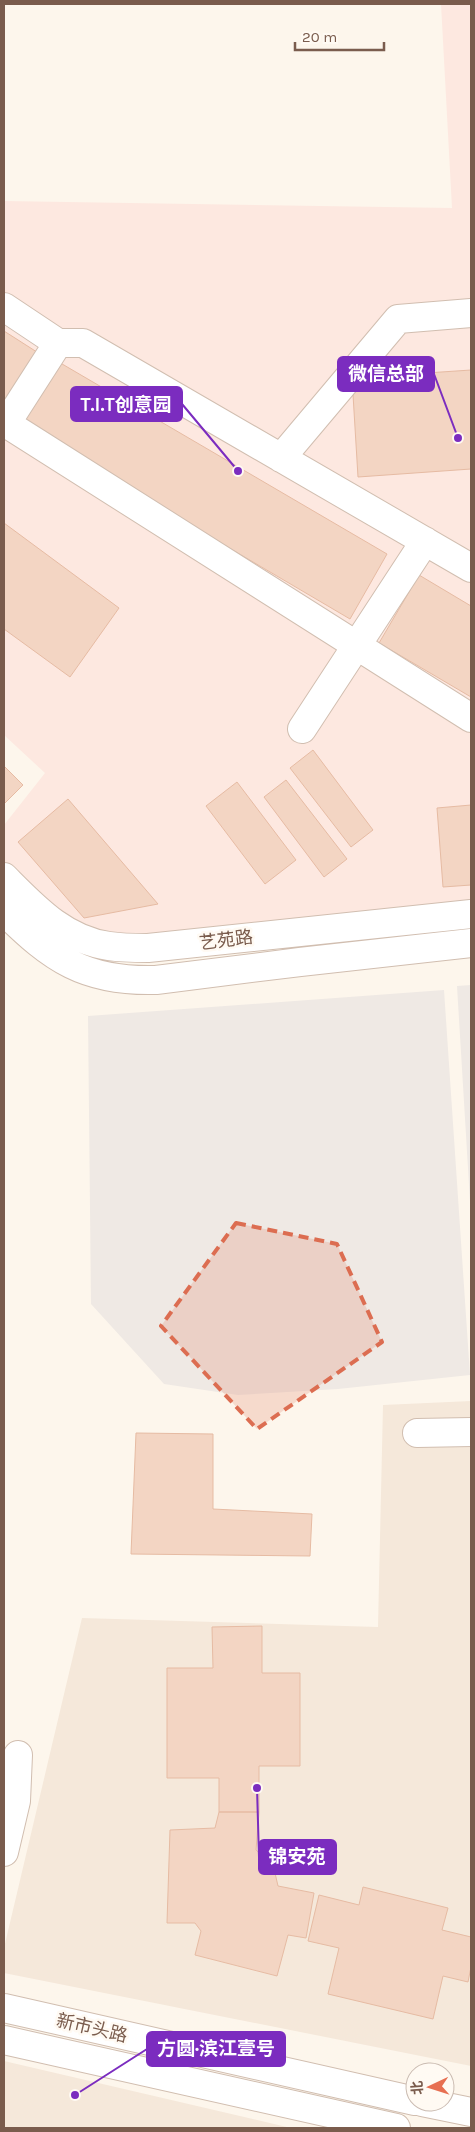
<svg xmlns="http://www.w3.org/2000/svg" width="475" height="2132" font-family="Karla,'Noto Sans SC',sans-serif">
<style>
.residential{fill:#f5e8da}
.commercial{fill:#fde8e0}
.industrial{fill:#efe9e4}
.building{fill:#f3d5c3;stroke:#e6bba3}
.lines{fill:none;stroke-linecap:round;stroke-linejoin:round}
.minor-casing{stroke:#d1beb0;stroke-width:30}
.minor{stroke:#fff;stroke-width:28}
.marked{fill:#dc6d51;fill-opacity:0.2;stroke:#dc6d51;stroke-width:4;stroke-dasharray:10 6;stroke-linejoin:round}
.labels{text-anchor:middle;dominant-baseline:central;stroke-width:5;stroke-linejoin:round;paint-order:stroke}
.street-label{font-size:18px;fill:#7a5c4d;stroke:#fffaf3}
.leader{fill:none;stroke:#7b2cbf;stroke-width:2}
.callout-dot{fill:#7b2cbf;stroke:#fffaf3;stroke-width:2}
.callout{fill:#7b2cbf;stroke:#7b2cbf;stroke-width:2}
.callout-label{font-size:19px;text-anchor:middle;font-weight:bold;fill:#fff}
</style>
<rect width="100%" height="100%" fill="#fdf6ec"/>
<path class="residential" d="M 471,1401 L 471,2066 L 4,1973 L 4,1948 L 82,1618 L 378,1627 L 383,1405 Z
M 4,2061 L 291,2128 L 4,2128 Z"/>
<path class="commercial" d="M 441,4 L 471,4 L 471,909 L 152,942 L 80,934 L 4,869 L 4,825 L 45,773 L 4,735 L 4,201 L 452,208 Z"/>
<path class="industrial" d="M 471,985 L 471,1218 L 457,986 Z
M 444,990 L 470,1375 L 338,1389 L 238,1395 L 164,1384 L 91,1304 L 88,1016 Z"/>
<path class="building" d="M 4,331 L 40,354 L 4,412 Z
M 57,361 L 387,554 L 350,619 L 20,425 Z
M 471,370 L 471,469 L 358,477 L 352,378 Z
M 4,523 L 119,608 L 70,677 L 4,629 Z
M 419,575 L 471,606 L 471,697 L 379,643 Z
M 313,750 L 373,830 L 351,847 L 290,768 Z
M 4,766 L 23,785 L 4,804 Z
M 286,780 L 347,859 L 324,877 L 264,797 Z
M 237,782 L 296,860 L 265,884 L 206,806 Z
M 68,799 L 158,904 L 84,918 L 18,842 Z
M 471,805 L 471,885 L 443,887 L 437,808 Z
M 136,1433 L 213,1434 L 213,1509 L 312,1514 L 310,1556 L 131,1554 Z
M 262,1626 L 262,1673 L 300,1673 L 300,1766 L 259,1766 L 259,1812 L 219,1812 L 219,1778 L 167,1778 L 167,1668 L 213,1668 L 212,1627 Z
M 219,1812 L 259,1812 L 256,1850 L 268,1860 L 275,1873 L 278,1886 L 314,1893 L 306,1938 L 288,1935 L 277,1976 L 195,1955 L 201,1931 L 195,1923 L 167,1923 L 170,1830 L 215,1828 Z
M 363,1887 L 448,1908 L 442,1930 L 471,1937 L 471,1967 L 468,1982 L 443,1976 L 433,2019 L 328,1994 L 339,1948 L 308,1941 L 319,1895 L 359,1905 Z"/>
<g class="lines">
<g class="minor-casing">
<path id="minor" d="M 4,307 L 58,343 L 6,424
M 58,343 L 83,343 L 471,568
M 4,422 L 471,718
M 281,458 L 398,319 L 471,313
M 302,729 L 425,541
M 4,877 C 34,907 64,940 109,946 C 122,948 135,948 148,948 L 471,914
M 4,911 C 52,959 85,982 156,980 L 300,962 L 471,943
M 417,1433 L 471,1432
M 4,1852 L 16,1801 L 18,1755
M 4,2008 L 415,2101
M 4,2040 L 396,2128
M 422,2102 L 471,2112"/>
</g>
<use href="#minor" class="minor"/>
</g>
<path class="marked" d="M 236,1223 L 337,1244 L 382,1342 L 257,1429 L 161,1326 Z"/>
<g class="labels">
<g class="street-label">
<text transform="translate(226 940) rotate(-7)">艺苑路</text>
<text transform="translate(92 2028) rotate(13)">新市头路</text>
</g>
</g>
<path class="leader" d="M458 438L434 374M238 471L182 404M257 1788L259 1857M75 2095L147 2049"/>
<g class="callout-dot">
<circle cx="458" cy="438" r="5"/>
<circle cx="238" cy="471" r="5"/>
<circle cx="257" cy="1788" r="5"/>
<circle cx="75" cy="2095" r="5"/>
</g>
<g class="callout">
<rect x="338" y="357" width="96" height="34" rx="5"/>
<rect x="71" y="387" width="111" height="34" rx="5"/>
<rect x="259" y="1840" width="77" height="34" rx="5"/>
<rect x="147" y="2032" width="138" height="34" rx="5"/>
</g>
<g class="callout-label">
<text x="386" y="380">微信总部</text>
<text x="126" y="411">T.I.T创意园</text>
<text x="297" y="1863">锦安苑</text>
<text x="216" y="2055">方圆·滨江壹号</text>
</g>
<rect width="475" height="2132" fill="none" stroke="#7a5c4d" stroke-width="10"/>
<g transform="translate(430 2087) rotate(266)"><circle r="24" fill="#fffaf3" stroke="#cabbb1"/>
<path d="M0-4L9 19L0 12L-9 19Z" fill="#e76f51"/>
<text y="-8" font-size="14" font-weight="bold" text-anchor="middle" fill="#7a5c4d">北</text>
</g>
<path d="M295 42v8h89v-8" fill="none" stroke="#7a5c4d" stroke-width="2.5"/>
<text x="302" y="42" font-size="15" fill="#7a5c4d" stroke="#fffaf3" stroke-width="4" paint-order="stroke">20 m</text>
</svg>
